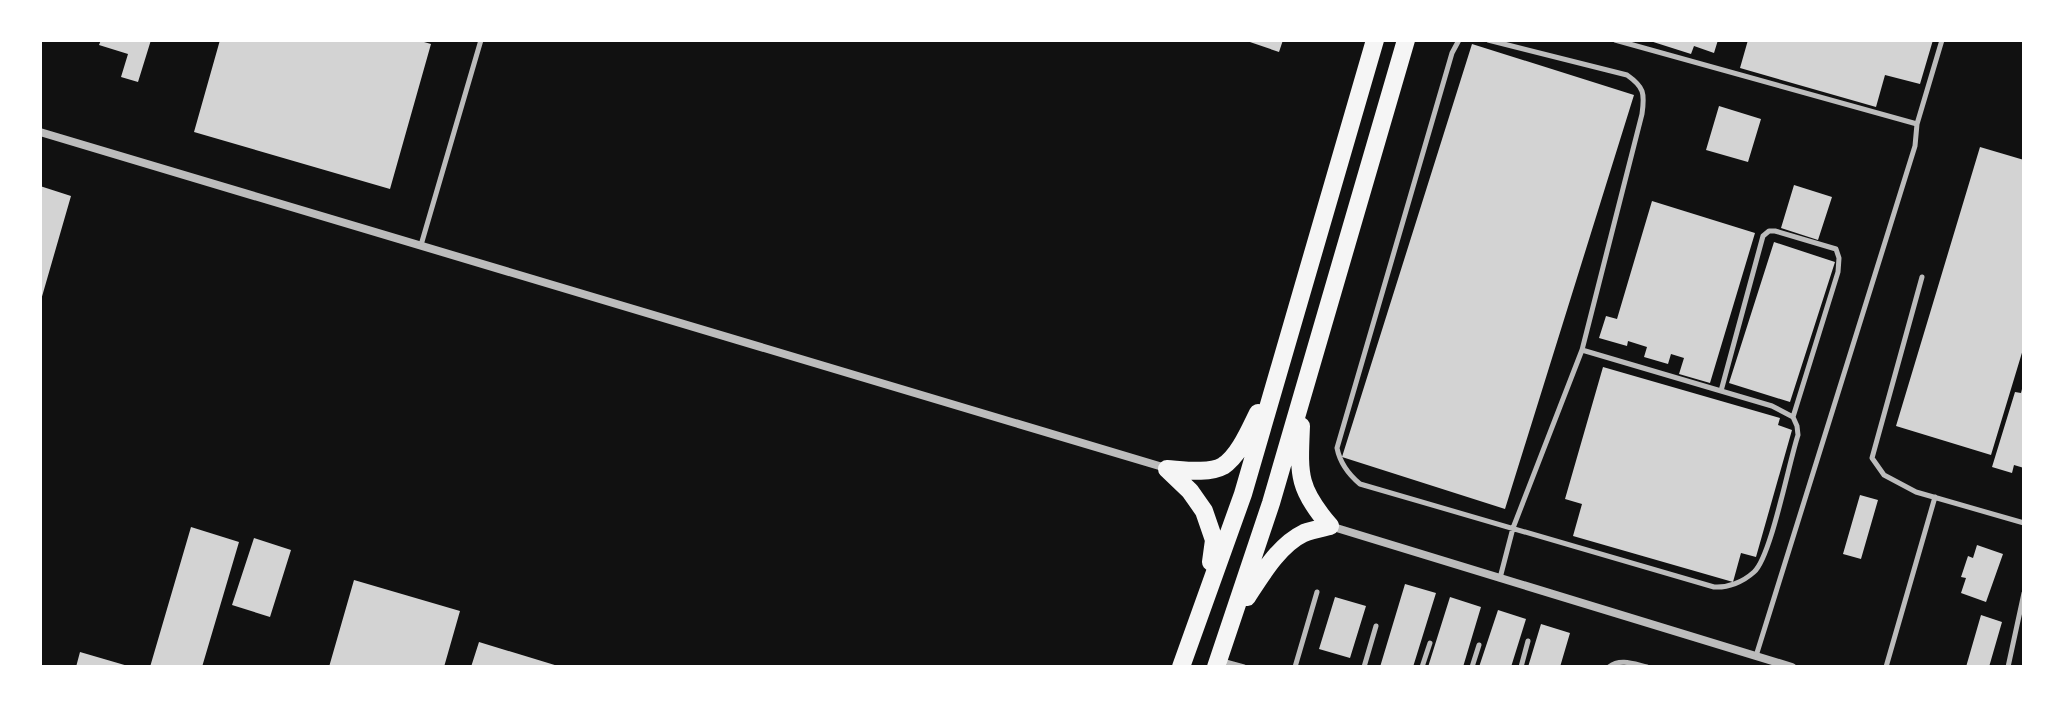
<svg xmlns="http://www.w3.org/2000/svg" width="2064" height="707" font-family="'DejaVu Sans',sans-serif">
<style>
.building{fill:#d3d3d3}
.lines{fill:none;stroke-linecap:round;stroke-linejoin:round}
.service{stroke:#bcbcbc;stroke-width:5}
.minor{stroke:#bcbcbc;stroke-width:8}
.motorway{stroke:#f5f5f5;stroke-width:18}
</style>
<rect width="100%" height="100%" fill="#111"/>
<path class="building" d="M 101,40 L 151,40 L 138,82 L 121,77 L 128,54 L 99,45 Z
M 220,40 L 417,40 L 431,44 L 390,189 L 194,132 Z
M 1244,40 L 1283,40 L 1279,52 Z
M 1647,40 L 1718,40 L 1714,53 L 1694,46 L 1691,54 Z
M 1748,40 L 1933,40 L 1920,84 L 1885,75 L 1876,107 L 1740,68 Z
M 1472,44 L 1634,95 L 1505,509 L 1342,457 Z
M 1719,106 L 1761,119 L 1748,162 L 1706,150 Z
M 1980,147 L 2024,160 L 2024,346 L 1991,455 L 1896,426 Z
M 1794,185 L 1832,197 L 1818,240 L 1781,228 Z
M 40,186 L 71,196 L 41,300 L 40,300 Z
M 1652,201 L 1755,233 L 1710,383 L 1679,374 L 1684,358 L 1671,354 L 1668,364 L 1644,357 L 1647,347 L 1628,341 L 1627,346 L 1599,338 L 1606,316 L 1617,319 Z
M 1774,242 L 1835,262 L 1790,402 L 1729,383 Z
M 1603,367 L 1780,418 L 1778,425 L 1792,430 L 1756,557 L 1741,553 L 1733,582 L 1573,536 L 1582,504 L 1565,499 Z
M 2023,385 L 2024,468 L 2014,465 L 2012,473 L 1992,467 L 2015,392 L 2021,393 Z
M 1860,495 L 1878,500 L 1861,559 L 1843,554 Z
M 191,527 L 239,542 L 202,667 L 150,667 Z
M 254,538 L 291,550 L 270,617 L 232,605 Z
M 1977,545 L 2003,554 L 1986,602 L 1961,593 L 1966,578 L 1961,577 L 1968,556 L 1973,558 Z
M 354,580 L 460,611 L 444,667 L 329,667 Z
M 1405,584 L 1436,593 L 1413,667 L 1380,667 Z
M 1335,597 L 1366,606 L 1350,658 L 1319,649 Z
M 1450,597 L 1481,607 L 1463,667 L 1428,667 Z
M 1498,610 L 1526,619 L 1511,667 L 1479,667 Z
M 1981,615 L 2002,622 L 1989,667 L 1966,667 Z
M 1541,624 L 1570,633 L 1560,667 L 1528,667 Z
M 479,642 L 558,666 L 558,667 L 471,667 Z
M 80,652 L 128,666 L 128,667 L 76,667 Z"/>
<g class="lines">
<path class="service" d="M 1459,40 L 1452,53 L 1337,448 C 1340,463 1348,474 1360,484 L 1714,587 C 1728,588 1743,582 1754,572 C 1771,557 1789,462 1798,435 L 1797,426 L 1793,417 L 1838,272 L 1839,258 L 1836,249 L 1775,231 L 1769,231 L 1763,236 L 1721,391
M 1488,40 L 1627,75 C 1644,87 1645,93 1642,114 L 1582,350 L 1772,406 L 1793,417
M 1615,40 L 1917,124
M 421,245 L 481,40
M 1922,277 L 1872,458 L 1884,475 L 1916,492 L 2024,523
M 1500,578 L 1513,528 L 1582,350
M 1756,656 L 1915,146 L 1917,124 L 1942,40
M 1222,661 L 1244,667
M 1295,667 L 1317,592
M 1364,667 L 1376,626
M 1422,667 L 1430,643
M 1472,667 L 1479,645
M 1521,667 L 1528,641
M 1609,667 C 1620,658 1634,664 1647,667
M 1886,667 L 1935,497
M 2008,667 L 2024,593"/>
<path class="minor" d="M 40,132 L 1166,468
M 1330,526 L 1792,667"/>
<path class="motorway" d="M 1167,469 C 1183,470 1209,474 1223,466 C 1239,456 1250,429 1258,413
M 1167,469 L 1190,491 L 1204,511 L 1214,540 L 1211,562
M 1247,597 C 1262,574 1279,545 1304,533 C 1312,530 1322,528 1330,526 C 1297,488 1299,474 1301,426
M 1181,667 L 1243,494 L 1375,40
M 1216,667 L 1271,503 L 1406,40"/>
</g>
<rect width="2064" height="707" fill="none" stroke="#ffffff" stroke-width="84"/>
</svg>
